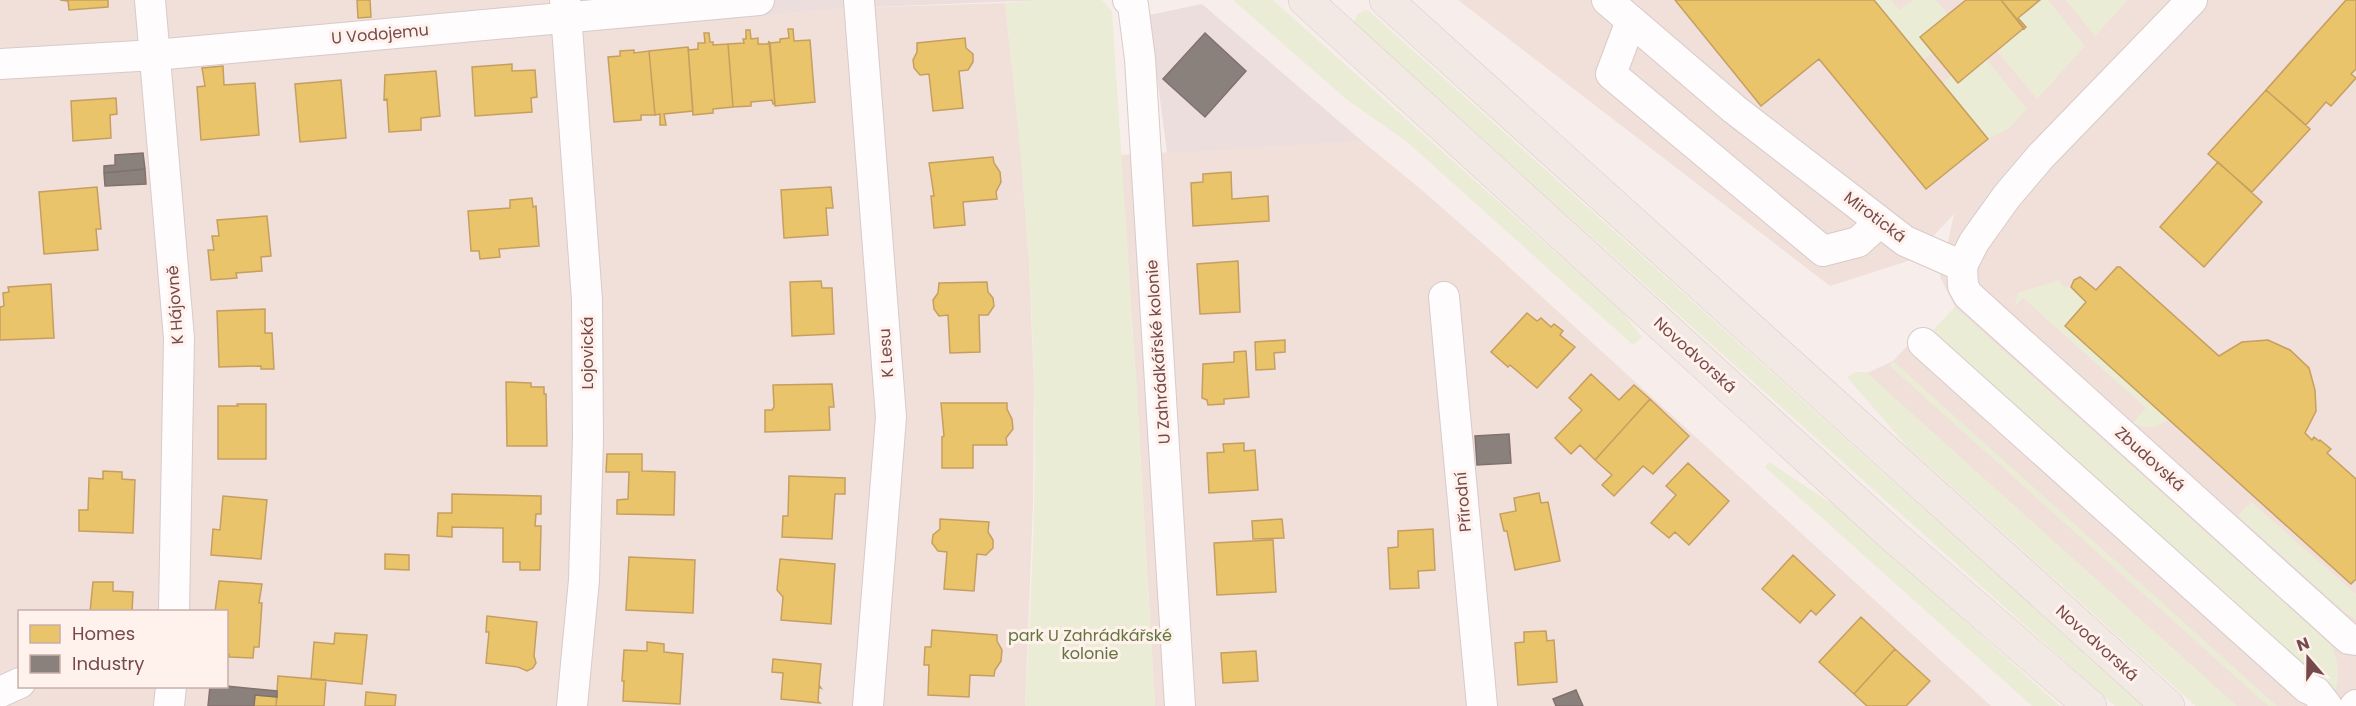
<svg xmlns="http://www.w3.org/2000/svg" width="2356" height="706" font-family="Poppins,sans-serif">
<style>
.residential{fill:#f1dfda;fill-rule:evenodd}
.industrial{fill:#ebdedc}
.green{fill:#ebecd6}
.homes{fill:#e9c46a;stroke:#c69f60;stroke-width:1.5}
.industry{fill:#8a817c;stroke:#84706d;stroke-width:1.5}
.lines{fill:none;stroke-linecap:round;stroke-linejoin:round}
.minor-casing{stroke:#d7cbc9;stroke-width:32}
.major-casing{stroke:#d8cac9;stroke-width:34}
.minor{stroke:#fefcfc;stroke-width:30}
.major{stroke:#f2e9e5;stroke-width:33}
.labels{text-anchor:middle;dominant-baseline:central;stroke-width:6;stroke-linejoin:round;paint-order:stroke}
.street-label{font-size:16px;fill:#764a4a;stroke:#fff1ec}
.park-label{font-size:16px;fill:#63763f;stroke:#fff1ec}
</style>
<rect width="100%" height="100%" fill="#f7eeeb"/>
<path class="residential" d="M 0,0 L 581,0 L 581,30 L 851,8 L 1005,3 L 1020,139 L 1029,263 L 1034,385 L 1033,504 L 1025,706 L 0,706 ZM 20,612 L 226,612 L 226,686 L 20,686 Z
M 1458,0 L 2356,0 L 2356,706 L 2196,706 L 1907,446 L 1847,377 L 1857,372 L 1867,373 L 1893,361 L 1925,327 L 1932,332 L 1955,307 L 1940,277 L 1954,214 L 1911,260 L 1830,286 Z
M 1362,141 L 1423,191 L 1497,256 L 1991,706 L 1155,706 L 1138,411 L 1121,155 Z"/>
<path class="industrial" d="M 581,0 L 1045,0 L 851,8 L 581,31 Z
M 1202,4 L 1362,141 L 1167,153 L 1149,15 Z"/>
<path class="green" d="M 1036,0 L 1102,0 L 1112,11 L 1138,411 L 1155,706 L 1025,706 C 1031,599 1037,491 1034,383 C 1031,256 1019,129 1005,3 Z
M 1233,0 L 1273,0 L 1622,312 L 1642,337 L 1633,345 L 1406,141 L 1347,100 Z
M 1874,0 L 1891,0 L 1899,10 L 1913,0 L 1936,0 L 1948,15 L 1933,52 L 1923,60 Z
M 2040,0 L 2048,0 L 2085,46 L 2037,99 L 1997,51 L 2018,18 Z
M 2066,0 L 2128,0 L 2095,36 Z
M 1365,10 L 1369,11 L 2143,706 L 2115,706 L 1354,24 L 1357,14 Z
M 1986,59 L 2027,109 L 2009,128 L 1988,139 L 1942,84 L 1952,75 Z
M 2059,280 L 2062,286 L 2071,287 L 2086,302 L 2065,326 L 2168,419 C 2157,428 2146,430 2133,423 L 2146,408 L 2023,298 L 2014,307 L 2018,293 Z
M 1955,307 L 2331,645 C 2341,669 2340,679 2331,703 L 1931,332 Z
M 1893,361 L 2277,706 L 2268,706 L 1890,366 Z
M 1857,372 L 1867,373 L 2237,706 L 2196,706 L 1907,446 L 1847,377 Z
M 1769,462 L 1843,511 L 2060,706 L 2032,706 L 1765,467 Z
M 2251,502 L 2356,594 L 2356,619 L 2347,614 L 2238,516 Z"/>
<path class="homes" d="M 60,0 L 108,0 L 108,7 L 69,10 L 68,1 Z
M 357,0 L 370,0 L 371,17 L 358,18 Z
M 1675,0 L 1874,0 L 1988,139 L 1926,189 L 1819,59 L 1761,106 Z
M 1966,0 L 2001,0 L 2024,28 L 1958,83 L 1920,37 Z
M 2001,0 L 2040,0 L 2018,18 L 2026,27 L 2024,29 Z
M 2346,0 L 2356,0 L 2356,69 L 2351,74 L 2356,78 L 2331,106 L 2326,102 L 2306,125 L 2266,90 Z
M 788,29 L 793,29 L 794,41 L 810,40 L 815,102 L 775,106 L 770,43 L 780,42 L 780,39 L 789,38 Z
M 746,30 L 750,30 L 751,39 L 758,38 L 758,44 L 768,44 L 769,41 L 775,104 L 773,104 L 772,100 L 751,102 L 751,106 L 733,107 L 728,44 L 744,43 L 743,39 L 746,39 Z
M 704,33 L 709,33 L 710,42 L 713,42 L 713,45 L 728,44 L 733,107 L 713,109 L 713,113 L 693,115 L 688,47 L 689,50 L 698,49 L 698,43 L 705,43 Z
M 965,38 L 966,48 L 973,54 L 973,62 L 968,70 L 959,71 L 963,108 L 933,111 L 929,74 L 920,75 L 914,68 L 913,60 L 917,52 L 917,43 Z
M 688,47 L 693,111 L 664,114 L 666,125 L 660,125 L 660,114 L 655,115 L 649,51 Z
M 634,50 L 634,53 L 649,51 L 655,115 L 641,115 L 641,120 L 614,122 L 608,57 L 620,56 L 620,51 Z
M 512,64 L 512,71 L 535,70 L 537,97 L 531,98 L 532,112 L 475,116 L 472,67 Z
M 223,66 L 224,85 L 255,83 L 259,135 L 201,140 L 197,87 L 205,86 L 202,68 Z
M 436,71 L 440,116 L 421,118 L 421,130 L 389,132 L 387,99 L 384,100 L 385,75 Z
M 341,80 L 346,138 L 300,142 L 295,84 Z
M 2266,90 L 2310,129 L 2252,192 L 2208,154 Z
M 116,98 L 117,114 L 110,115 L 111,138 L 73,141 L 71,101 Z
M 993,157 L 994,163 L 1000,172 L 1001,182 L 996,192 L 997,199 L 963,202 L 965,225 L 934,228 L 931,196 L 934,196 L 929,163 Z
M 2218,162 L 2262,202 L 2204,267 L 2160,227 Z
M 1231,172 L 1232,199 L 1268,196 L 1269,221 L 1193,226 L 1191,183 L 1203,182 L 1203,174 Z
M 97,187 L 101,229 L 96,229 L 98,250 L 44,254 L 39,192 Z
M 831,187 L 833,208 L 826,208 L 828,235 L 784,238 L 781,190 Z
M 532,198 L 533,207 L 536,206 L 539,246 L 499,249 L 500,257 L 480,259 L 479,251 L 471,251 L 468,211 L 510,208 L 510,200 Z
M 267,216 L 271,256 L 261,257 L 262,271 L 236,273 L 237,278 L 211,280 L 208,250 L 214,250 L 212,236 L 219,236 L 217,220 Z
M 1238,261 L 1240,312 L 1200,314 L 1197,264 Z
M 2117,267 L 2120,267 L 2219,356 L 2242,342 L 2268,340 L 2290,350 L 2309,368 L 2315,390 L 2316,411 L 2305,433 L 2312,440 L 2314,437 L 2319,441 L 2320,440 L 2331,449 L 2327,453 L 2356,479 L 2356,579 L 2351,584 L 2065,326 L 2086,302 L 2071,287 L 2074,280 L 2080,277 L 2096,290 Z
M 821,281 L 822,288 L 832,288 L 834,334 L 792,336 L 790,282 Z
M 987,282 L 988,292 L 993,298 L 994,306 L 988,315 L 979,315 L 980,352 L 950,353 L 948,315 L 939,316 L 934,309 L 933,300 L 938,293 L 939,283 Z
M 51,284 L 54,338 L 0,340 L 0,307 L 4,306 L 3,293 L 9,292 L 8,287 Z
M 265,309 L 265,333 L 272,333 L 274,369 L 261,369 L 261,366 L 219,367 L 217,311 Z
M 1527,313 L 1537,321 L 1541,318 L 1551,327 L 1554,324 L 1563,331 L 1560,335 L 1575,347 L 1537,388 L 1510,365 L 1508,367 L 1491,352 Z
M 1285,340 L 1285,352 L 1274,353 L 1275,369 L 1256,370 L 1255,342 Z
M 1246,351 L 1249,397 L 1224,399 L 1224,404 L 1208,405 L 1207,400 L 1202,398 L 1203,364 L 1234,362 L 1234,352 Z
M 1591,374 L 1619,400 L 1634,385 L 1650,399 L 1595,460 L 1580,445 L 1571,454 L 1555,438 L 1582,410 L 1569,398 Z
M 506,382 L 531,383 L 531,387 L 544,387 L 544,394 L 546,394 L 547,446 L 507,446 Z
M 832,384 L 834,407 L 829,407 L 830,430 L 765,432 L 765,410 L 772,410 L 774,407 L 773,385 Z
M 1650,399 L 1689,436 L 1653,474 L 1643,466 L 1614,496 L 1602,485 L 1612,475 L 1595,460 Z
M 941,403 L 1007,403 L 1007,409 L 1012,419 L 1013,429 L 1006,438 L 1007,445 L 973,445 L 973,468 L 942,468 L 942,437 L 944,436 Z
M 237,404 L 266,404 L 266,459 L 218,459 L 218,406 L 238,406 Z
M 1244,443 L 1244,451 L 1255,450 L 1258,490 L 1209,493 L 1207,453 L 1224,452 L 1223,444 Z
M 607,454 L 642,454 L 642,471 L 675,472 L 674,515 L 617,514 L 617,500 L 628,499 L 629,472 L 606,472 Z
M 1688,463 L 1729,501 L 1689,545 L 1675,532 L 1669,538 L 1651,523 L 1676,495 L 1666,486 Z
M 103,471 L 122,472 L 122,479 L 135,480 L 133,533 L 79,531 L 79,510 L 88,510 L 89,478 L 103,479 Z
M 789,476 L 845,478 L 845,494 L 835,494 L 832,539 L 782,537 L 783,516 L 788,516 Z
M 1539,493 L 1541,503 L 1548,502 L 1560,561 L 1515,570 L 1507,531 L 1504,531 L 1500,514 L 1516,511 L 1514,498 Z
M 452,494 L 541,496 L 541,514 L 536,514 L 535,526 L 541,526 L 540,570 L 520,570 L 520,562 L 503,562 L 503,528 L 452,527 L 452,537 L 437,536 L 438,513 L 452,513 Z
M 223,496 L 267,500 L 261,559 L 211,555 L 213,529 L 220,530 Z
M 940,519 L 989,522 L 988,532 L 993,540 L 993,548 L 986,555 L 977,554 L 974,591 L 944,589 L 947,552 L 938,551 L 932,543 L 933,535 L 940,529 Z
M 1282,519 L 1284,538 L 1253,539 L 1252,521 Z
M 1433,529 L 1435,570 L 1418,571 L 1419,588 L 1390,589 L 1388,548 L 1398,547 L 1398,531 Z
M 1273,540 L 1276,592 L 1217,595 L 1214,543 Z
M 385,554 L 409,555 L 409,570 L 385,569 Z
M 1793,555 L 1835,595 L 1816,615 L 1811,610 L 1800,623 L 1762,589 Z
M 629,557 L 695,560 L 693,613 L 626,610 Z
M 780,559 L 835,564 L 831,624 L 781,620 L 783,597 L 777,590 Z
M 219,581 L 262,584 L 259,603 L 262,603 L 259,647 L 254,647 L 253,658 L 229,657 L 229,654 L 226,654 L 226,612 L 215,612 Z
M 93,582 L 113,582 L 113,591 L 133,592 L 132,612 L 90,612 Z
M 487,616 L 537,622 L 534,656 L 536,663 L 533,668 L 527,671 L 518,667 L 486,663 L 489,632 L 486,632 Z
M 1861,617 L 1895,649 L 1854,694 L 1819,662 Z
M 932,630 L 997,635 L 997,641 L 1002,650 L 1001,661 L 995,670 L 994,676 L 970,675 L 969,697 L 928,695 L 929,665 L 924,665 L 925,647 L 931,647 Z
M 1546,631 L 1547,641 L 1554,640 L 1557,682 L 1518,685 L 1515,643 L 1524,642 L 1524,632 Z
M 335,633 L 367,635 L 362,684 L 311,679 L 314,642 L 334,644 Z
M 647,642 L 664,644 L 664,652 L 683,654 L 680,704 L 623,701 L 624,681 L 622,681 L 624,650 L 647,651 Z
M 1895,649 L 1930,681 L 1906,706 L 1867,706 L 1854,694 Z
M 1256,651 L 1258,681 L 1223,683 L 1221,653 Z
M 773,659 L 821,664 L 819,685 L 821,688 L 819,687 L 818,701 L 820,703 L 781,699 L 783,673 L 772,672 Z
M 278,676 L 326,680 L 324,706 L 276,706 Z
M 366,692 L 396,695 L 395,706 L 365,706 Z
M 255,695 L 277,697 L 276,706 L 254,706 Z"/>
<path class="industry" d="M 1205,33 L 1246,71 L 1205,117 L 1163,79 Z
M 143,153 L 145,169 L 104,173 L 104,166 L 115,165 L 115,155 Z
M 145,169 L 146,184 L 105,186 L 104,173 Z
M 1509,434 L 1511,463 L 1477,465 L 1475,436 Z
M 210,686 L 226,686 L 277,691 L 277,697 L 255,695 L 254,706 L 208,706 Z
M 1576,690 L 1583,706 L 1556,706 L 1553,699 Z"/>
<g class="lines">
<g class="minor-casing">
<path id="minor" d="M 150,0 L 179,338 L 174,612
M 565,0 L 587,300 L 588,439 L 584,580 L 572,706
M 859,0 L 891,417 L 868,706
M 1128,0 L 1133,5 L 1140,59 L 1180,706
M 1607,0 L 1734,109 L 1905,241 L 1962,266
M 2192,0 L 2041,156 L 2007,196 L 1974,242 L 1962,266 L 1963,286 L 1968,295 L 2349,639 L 2356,640
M 1631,21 L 1611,74 L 1823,251 L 1858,242 L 1880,222
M 0,64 L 155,55 L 759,0
M 1444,297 L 1482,706
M 1923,343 L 2307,688 L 2316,692 L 2327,706
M 0,692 L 20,683
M 169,706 L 171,686
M 2355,706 L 2356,705"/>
</g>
<g class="major-casing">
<path id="major" d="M 1305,0 L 1891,534 L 2090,706
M 1386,0 L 2168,706"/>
</g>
<use href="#minor" class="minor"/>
<use href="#major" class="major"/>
</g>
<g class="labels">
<g class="street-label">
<text transform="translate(380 34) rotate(-5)">U Vodojemu</text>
<text transform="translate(1875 217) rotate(37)">Mirotická</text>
<text transform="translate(175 305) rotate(-94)">K Hájovně</text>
<text transform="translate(1158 352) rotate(-94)">U Zahrádkářské kolonie</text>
<text transform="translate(587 353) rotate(-90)">Lojovická</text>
<text transform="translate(886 353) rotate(-94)">K Lesu</text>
<text transform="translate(1695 355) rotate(42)">Novodvorská</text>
<text transform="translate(2150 459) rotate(42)">Zbudovská</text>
<text transform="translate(1463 502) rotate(-95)">Přírodní</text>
<text transform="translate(2097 643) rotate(42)">Novodvorská</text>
</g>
<g class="park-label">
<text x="1090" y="635">park U Zahrádkářské<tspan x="1090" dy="18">kolonie</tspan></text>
</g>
</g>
<rect x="18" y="610" width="210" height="78" fill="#fff1ec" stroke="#c8aeab" stroke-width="1.5"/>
<rect x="30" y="625" width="30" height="18" fill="#e9c46a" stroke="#c8aeab" stroke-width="1.5"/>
<text x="72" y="640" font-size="18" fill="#764a4a">Homes</text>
<rect x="30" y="655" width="30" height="18" fill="#8a817c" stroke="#c8aeab" stroke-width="1.5"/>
<text x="72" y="670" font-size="18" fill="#764a4a">Industry</text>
<g transform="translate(2308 658) rotate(340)" stroke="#fff1ec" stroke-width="4.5" paint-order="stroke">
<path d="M0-4.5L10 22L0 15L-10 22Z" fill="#764a4a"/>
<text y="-9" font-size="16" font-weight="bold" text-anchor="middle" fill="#764a4a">N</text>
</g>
</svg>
